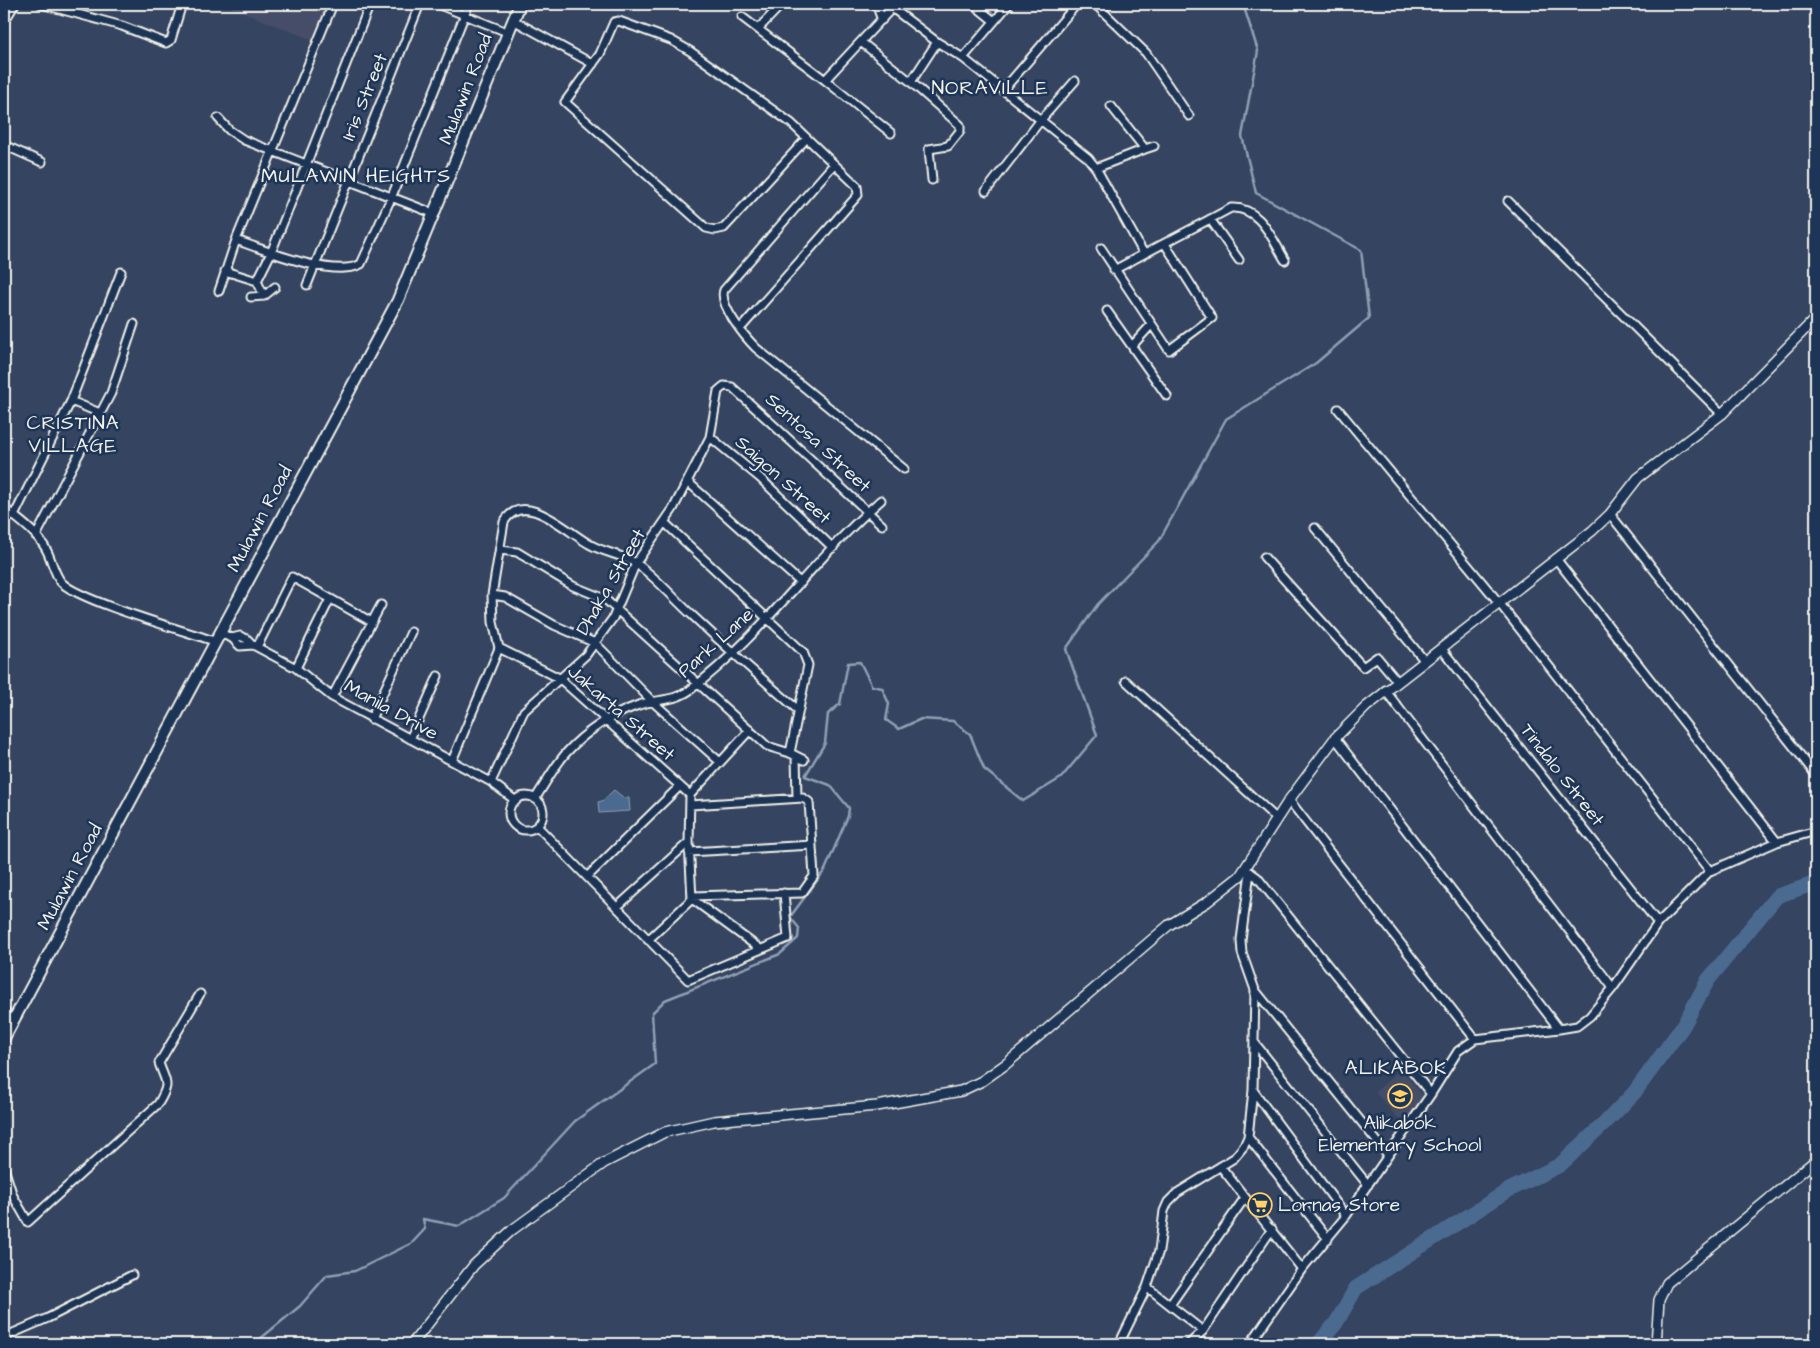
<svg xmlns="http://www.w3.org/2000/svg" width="1820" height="1348" font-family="'Architects Daughter',sans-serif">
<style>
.built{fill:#444e68}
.water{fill:#4b6a90;stroke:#8fa0b3}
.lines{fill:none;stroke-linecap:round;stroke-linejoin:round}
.stream{stroke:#8fa0b3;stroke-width:2.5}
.river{stroke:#4b6a90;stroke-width:15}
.minor-casing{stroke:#f4f1e8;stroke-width:11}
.tertiary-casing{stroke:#f4f1e8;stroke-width:12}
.secondary-casing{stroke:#f4f1e8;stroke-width:14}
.minor{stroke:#1d3557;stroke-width:7}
.tertiary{stroke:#1d3557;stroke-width:9}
.secondary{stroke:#1d3557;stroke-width:10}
.labels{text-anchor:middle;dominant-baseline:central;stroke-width:5;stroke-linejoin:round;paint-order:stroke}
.street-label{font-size:19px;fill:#f4f1e8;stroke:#1d3557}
.poi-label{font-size:19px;fill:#f4f1e8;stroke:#1d3557}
.neighbourhood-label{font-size:20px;letter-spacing:1px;fill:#f4f1e8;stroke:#1d3557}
</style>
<rect width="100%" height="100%" fill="#344461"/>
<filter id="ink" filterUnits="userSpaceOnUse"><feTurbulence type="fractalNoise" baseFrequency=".02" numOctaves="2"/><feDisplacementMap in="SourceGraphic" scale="10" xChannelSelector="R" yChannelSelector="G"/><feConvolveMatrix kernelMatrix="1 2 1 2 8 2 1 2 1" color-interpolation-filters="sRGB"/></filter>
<g filter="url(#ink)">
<path class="built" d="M 222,4 L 328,4 L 312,40 Z
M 1401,1069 L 1426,1100 L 1406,1128 L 1375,1092 Z"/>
<path class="water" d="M 614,790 L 624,798 L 629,798 L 630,811 L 599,813 L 598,802 L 602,801 Z"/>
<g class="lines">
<path class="stream" d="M 254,1344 L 300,1306 L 327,1275 L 355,1271 L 412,1243 L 425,1229 L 423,1219 L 459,1226 L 504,1198 L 575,1121 L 655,1064 L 652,1013 L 665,1000 L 780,954 L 798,938 L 799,928 L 790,917 L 825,870 L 848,816 L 849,808 L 830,785 L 805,776 L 825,743 L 828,714 L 840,704 L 848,663 L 860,662 L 872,686 L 882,688 L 889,704 L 886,720 L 899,729 L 921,719 L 953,721 L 970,734 L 984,769 L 1023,801 L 1061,778 L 1097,735 L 1066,649 L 1098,604 L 1159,541 L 1226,419 L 1316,363 L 1369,318 L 1361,250 L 1256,193 L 1242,136 L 1258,51 L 1243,4"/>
<path class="river" d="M 1318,1344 L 1336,1323 L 1356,1288 L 1509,1190 L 1560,1165 L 1604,1124 L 1634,1093 L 1683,1026 L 1708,980 L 1777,896 L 1816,883"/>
<g class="minor-casing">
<path id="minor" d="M 41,4 L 122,26 L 166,43 L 171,40 L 182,4
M 437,4 L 507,32
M 876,4 L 882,20
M 887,4 L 937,42 L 963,58 L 1088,158 L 1096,168 L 1144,254 L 1231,208 C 1260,206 1272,239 1285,260
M 973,4 L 994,21
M 1095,4 L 1146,53 L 1189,116
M 742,17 L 825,80 L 892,8
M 513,20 L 593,64
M 4,22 L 15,4
M 759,28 L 782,4
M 861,42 L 911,82 L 937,42
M 963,58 L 1009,4
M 825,80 L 891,133
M 911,82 L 960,125 L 960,131 L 948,146 L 929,149 L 932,180
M 1004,89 L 1077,4
M 218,118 L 229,130 L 244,140 L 435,214
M 4,145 L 42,162
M 1145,149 L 1154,146
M 834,164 L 724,290 C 718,305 746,338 756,348 L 904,469
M 1096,168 L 1145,149 L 1111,106
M 986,191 L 1040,121 L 1075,81
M 1508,201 L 1722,414
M 1210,219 L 1239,260
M 236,240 C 264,250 335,279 361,264 L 392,196 L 469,4
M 1101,248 L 1169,350 L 1212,318 L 1165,244
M 1114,270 L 1144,254
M 225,271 L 257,281 L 264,296
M 257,281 L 271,253 L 370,4
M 307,285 L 420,4
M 219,291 L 236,240 L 333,4
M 251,297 L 264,296 L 275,287
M 1107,311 L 1167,396
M 740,329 L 858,195 L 857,186 L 791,123 L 690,51 L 671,40 L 619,21 L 614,22 L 600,54 L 565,102 L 706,228 L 715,230 L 724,228 L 807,138
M 1132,346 L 1151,325
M 71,401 L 100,413
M 1338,409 L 1500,604 L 1710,871
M 710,437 L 760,478 L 833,548
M 688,482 L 801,583
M 4,508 C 19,520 38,533 47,551 C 52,561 54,573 61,582 C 77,600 185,631 214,641
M 1610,514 L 1816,775
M 14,516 L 71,401 L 121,272
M 665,523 L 803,652 L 808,665 L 790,753
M 1315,528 L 1424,660
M 36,536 L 111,393 L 134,324
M 500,550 L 517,552 L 573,586 L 605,599 L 767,746 L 790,753 L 804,760
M 1264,557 L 1363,667 L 1377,657 L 1397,681
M 1557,560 L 1777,842
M 492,595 L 505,597 L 554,625 L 595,643 L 653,702 L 720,762
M 219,633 L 232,638 L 240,646 L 253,645
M 232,638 L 240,636 L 247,639 L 253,645 L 296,668 L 332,697 L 491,782 L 516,801
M 257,647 L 292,577 L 370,621
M 499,648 L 559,678 L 690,795
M 1441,648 L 1658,923
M 296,668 L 330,599
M 1126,681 L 1277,819
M 1385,690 L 1613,988
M 332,697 L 381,605
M 371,719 L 411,632
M 1335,738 L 1559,1029
M 410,739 L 438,676
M 796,756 L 797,798
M 452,761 L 499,648 L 493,622 L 492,595 L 504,522 C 524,488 568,533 591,545 C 605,553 624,555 637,564 C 657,578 674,599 693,616 C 727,648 762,679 798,710
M 491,782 L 524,711 L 586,655 L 613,618 L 636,563 L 673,509 L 710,437 L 718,391 L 724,386 L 732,387 L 882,525
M509 813a17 17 0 1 1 34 0a17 17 0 1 1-34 0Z
M 535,799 C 545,784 555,765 567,752 C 585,732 611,715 636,706 C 654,699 674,702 690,690 C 762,636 813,559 881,500
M 1289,800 L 1475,1039
M 690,805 L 803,798 L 809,802 L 814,876 L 802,893 L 692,896
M 537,826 L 688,980 L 788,938 L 784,893
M 689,852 L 812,845
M 1244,871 L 1250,872 L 1257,877 L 1431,1094 L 1458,1051 L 1475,1039 L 1559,1029 L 1577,1026 L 1590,1016 L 1613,988 L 1658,923 L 1710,871 L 1777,842 L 1816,831
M 587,877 L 680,786
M 692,899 L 689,842 L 690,795 L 750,730
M 692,899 L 759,948
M 617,907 L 689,842
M 648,940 L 692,899
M 1255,990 L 1388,1155
M 4,1012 L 14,1019
M 1254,1042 L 1368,1185
M 1253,1090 L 1346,1216
M 1248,1137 L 1328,1239
M 1221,1167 L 1302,1269
M 4,1168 L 13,1196 L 28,1222 L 158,1104 C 171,1082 166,1084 159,1063 L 200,994
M 1147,1287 L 1203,1331
M 1170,1305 L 1244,1199
M 4,1337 L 48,1318 L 132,1275
M 1119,1344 L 1147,1287 L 1159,1251 L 1164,1211 L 1168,1202 L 1177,1193 L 1234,1158 L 1244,1146 L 1248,1137 L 1253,1090 L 1255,990 L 1242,953 L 1241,940 L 1250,872
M 1189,1344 L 1203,1331 L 1272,1229
M 1250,1344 L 1302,1269 L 1346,1216 L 1431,1094"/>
</g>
<g class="tertiary-casing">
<path id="tertiary" d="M 412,1344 L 474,1265 L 512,1230 L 604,1163 L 665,1132 L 714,1121 L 877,1106 L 961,1091 L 982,1081 L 1006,1064 L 1169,925 L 1207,902 L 1240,876 L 1289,800 L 1335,738 L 1366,707 L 1592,531 L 1610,514 L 1638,478 L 1722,414 L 1816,318
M 1656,1344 L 1659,1300 L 1667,1283 L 1816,1160"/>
</g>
<g class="secondary-casing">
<path id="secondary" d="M 4,1038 L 398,300 L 520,4"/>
</g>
<use href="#minor" class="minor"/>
<use href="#tertiary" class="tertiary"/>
<use href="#secondary" class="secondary"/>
</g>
</g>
<defs>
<g id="school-ring" transform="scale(1.25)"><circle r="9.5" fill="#1d3557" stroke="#ffd166" stroke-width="1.5"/><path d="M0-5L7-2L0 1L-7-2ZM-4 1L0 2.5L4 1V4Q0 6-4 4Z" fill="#ffd166"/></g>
<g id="supermarket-ring" transform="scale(1.25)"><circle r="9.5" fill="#1d3557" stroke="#ffd166" stroke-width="1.5"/><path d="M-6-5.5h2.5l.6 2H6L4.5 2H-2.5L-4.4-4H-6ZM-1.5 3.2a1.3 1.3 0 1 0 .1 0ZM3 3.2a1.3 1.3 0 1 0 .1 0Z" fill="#ffd166"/></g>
</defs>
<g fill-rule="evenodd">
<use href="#school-ring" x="1400" y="1096"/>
<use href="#supermarket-ring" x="1260" y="1205"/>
</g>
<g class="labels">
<g class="street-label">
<text transform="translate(466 89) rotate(-69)">Mulawin Road</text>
<text transform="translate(365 97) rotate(-68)">Iris Street</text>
<text transform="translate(818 443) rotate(43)">Sentosa Street</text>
<text transform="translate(783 480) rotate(42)">Saigon Street</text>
<text transform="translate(260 519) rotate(-62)">Mulawin Road</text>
<text transform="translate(611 582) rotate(-60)">Dhaka Street</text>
<text transform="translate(716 643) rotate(-42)">Park Lane</text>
<text transform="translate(391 710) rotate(29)">Manila Drive</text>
<text transform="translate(621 713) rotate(41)">Jakarta Street</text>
<text transform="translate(1562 775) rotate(52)">Tindalo Street</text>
<text transform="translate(70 877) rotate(-62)">Mulawin Road</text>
</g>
<g class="poi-label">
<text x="1400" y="1123">Alikabok<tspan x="1400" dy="22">Elementary School</tspan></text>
<text x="1278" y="1205" text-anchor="start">Lornas Store</text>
</g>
<g class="neighbourhood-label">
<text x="990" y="88">NORAVILLE</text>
<text x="356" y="176">MULAWIN HEIGHTS</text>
<text x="73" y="423">CRISTINA<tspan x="73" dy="23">VILLAGE</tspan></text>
<text x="1396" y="1068">ALIKABOK</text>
</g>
</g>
<rect width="1820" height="1348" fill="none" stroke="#1d3557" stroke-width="20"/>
<rect x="10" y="10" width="1800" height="1328" fill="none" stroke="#f4f1e8" stroke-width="2" filter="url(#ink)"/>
</svg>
